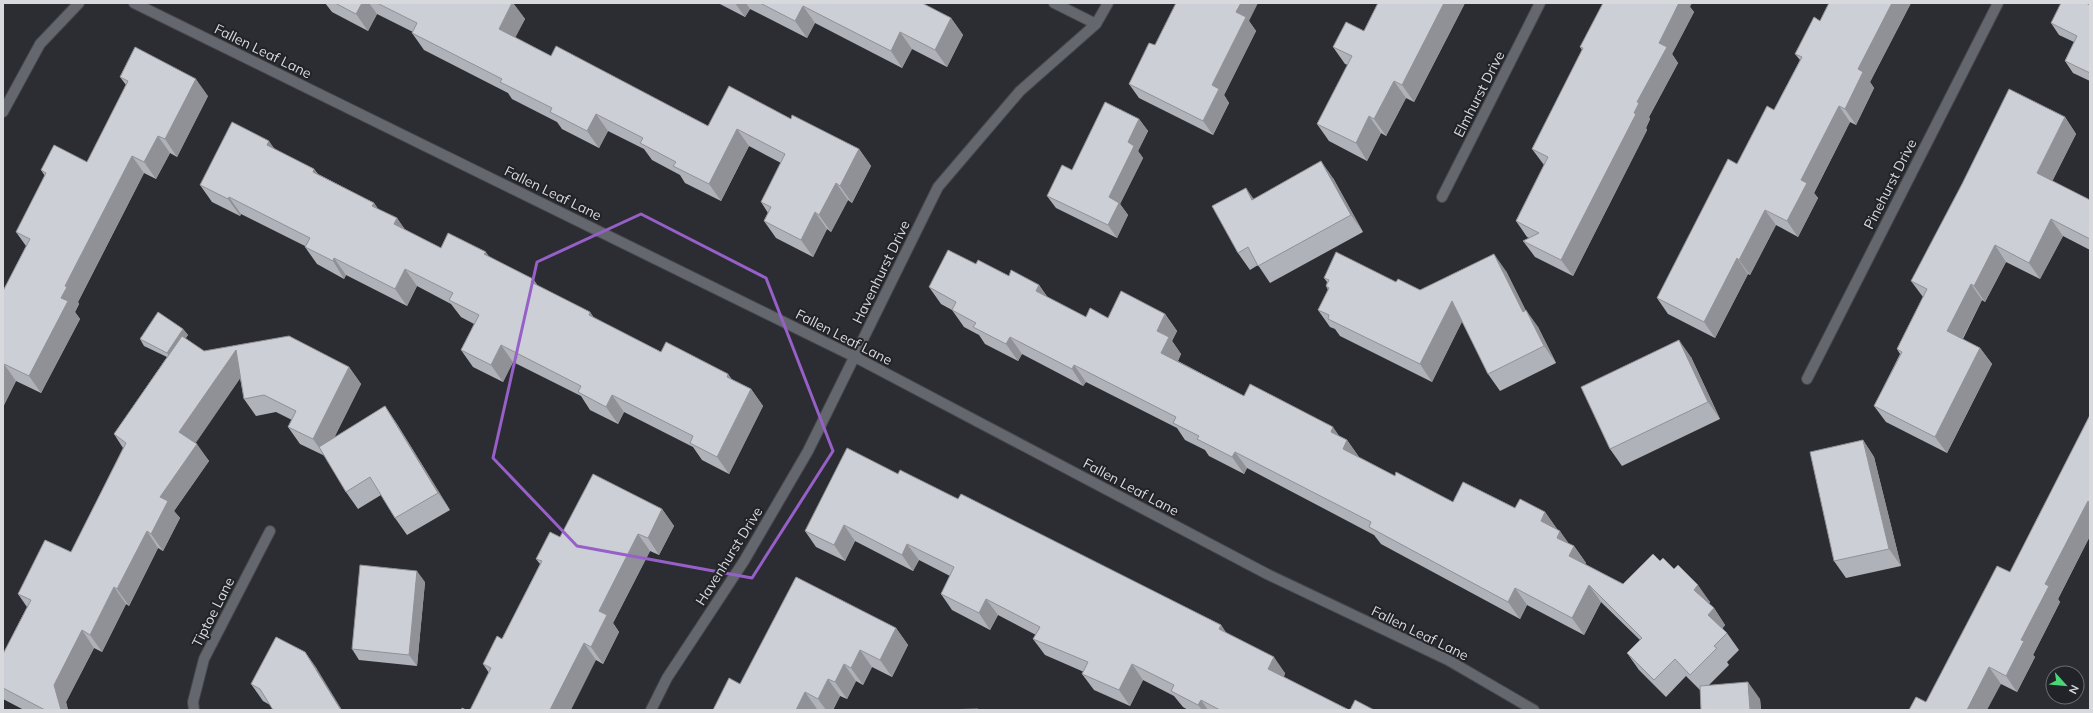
<svg xmlns="http://www.w3.org/2000/svg" width="2093" height="713" font-family="Mulish,sans-serif">
<style>
.lines{fill:none;stroke-linecap:round;stroke-linejoin:round}
.minor-casing{stroke:#47484c;stroke-width:12}
.minor{stroke:#65676e;stroke-width:10}
.wall{fill:#b0b2b9}
.shaded-wall{fill:#909196}
.building{fill:#cdcfd7;stroke:#909196}
.marked{fill:none;stroke:#9760c8;stroke-width:3;stroke-linejoin:round}
.labels{text-anchor:middle;dominant-baseline:central;stroke-width:4;stroke-linejoin:round;paint-order:stroke}
.street-label{font-size:14px;fill:#d8d9dc;stroke:#212328}
</style>
<rect width="100%" height="100%" fill="#2b2d32"/>
<g class="lines">
<g class="minor-casing">
<path id="minor" d="M 134,3 L 855,357 L 1267,574 L 1448,660 L 1534,710
M 1054,3 L 1096,24
M 3,112 L 40,44 L 79,3
M 1442,197 L 1540,3
M 1807,379 L 1998,3
M 194,710 L 193,702 L 204,659 L 270,531
M 651,710 L 667,678 L 744,561 L 808,451 L 938,187 L 1020,91 L 1096,24 L 1108,3"/>
</g>
<use href="#minor" class="minor"/>
</g>
<path class="wall" d="M 325,3 L 513,3 L 525,19 L 515,37 L 551,56 L 708,126 L 791,119 L 859,149 L 871,166 L 852,203 L 848,200 L 831,232 L 827,229 L 813,257 L 776,238 L 764,221 L 768,213 L 761,202 L 781,163 L 749,146 L 721,201 L 685,183 L 680,175 L 652,160 L 644,149 L 608,131 L 599,148 L 562,129 L 557,122 L 512,99 L 508,93 L 424,50 L 412,33 L 413,32 L 377,14 L 368,31 L 332,12 Z
M 718,3 L 922,3 L 951,18 L 963,35 L 947,67 L 912,49 L 902,68 L 815,23 L 807,38 L 750,9 L 745,17 Z
M 1378,3 L 1465,3 L 1414,102 L 1406,98 L 1386,136 L 1381,133 L 1367,161 L 1329,141 L 1317,124 L 1348,65 L 1345,64 L 1333,47 L 1364,31 Z
M 1829,3 L 1911,3 L 1870,82 L 1874,88 L 1856,125 L 1850,122 L 1814,193 L 1818,198 L 1798,237 L 1776,225 L 1750,275 L 1748,274 L 1715,338 L 1668,314 L 1657,298 L 1737,164 L 1774,110 L 1800,60 L 1795,54 L 1820,21 Z
M 2090,5 L 2090,81 L 2073,73 L 2065,61 L 2074,42 L 2059,35 L 2051,23 Z
M 1690,7 L 1694,12 L 1672,54 L 1678,63 L 1649,117 L 1650,119 L 1646,128 L 1647,130 L 1573,276 L 1535,257 L 1523,241 L 1529,238 L 1527,237 L 1516,221 L 1544,165 L 1532,149 L 1582,50 L 1580,47 Z
M 1249,21 L 1256,31 L 1224,95 L 1229,103 L 1213,135 L 1139,98 L 1129,84 L 1155,45 Z
M 120,77 L 208,96 L 177,157 L 170,153 L 156,179 L 144,173 L 78,302 L 79,304 L 75,312 L 80,319 L 41,393 L 16,381 L 3,407 L 3,291 L 26,246 L 16,232 L 45,176 L 41,170 L 87,162 L 126,85 Z
M 2065,117 L 2076,134 L 2052,181 L 2090,200 L 2090,250 L 2063,236 L 2040,279 L 2006,262 L 1985,302 L 1982,300 L 1963,339 L 1980,348 L 1992,364 L 1947,453 L 1886,422 L 1874,406 L 1900,354 L 1897,349 L 1923,297 L 1911,281 Z
M 1139,119 L 1148,131 L 1138,151 L 1143,158 L 1120,204 L 1128,215 L 1117,238 L 1056,208 L 1047,196 L 1072,170 Z
M 274,149 L 314,169 L 318,174 L 374,203 L 378,209 L 397,218 L 404,229 L 441,248 L 489,257 L 533,279 L 538,286 L 590,312 L 594,318 L 661,352 L 728,374 L 732,380 L 751,389 L 763,406 L 729,474 L 702,460 L 693,447 L 624,412 L 618,424 L 590,410 L 581,396 L 513,362 L 503,382 L 473,367 L 461,350 L 474,324 L 461,317 L 451,304 L 417,286 L 407,306 L 346,275 L 344,279 L 317,264 L 305,247 L 305,246 L 241,214 L 240,216 L 212,202 L 200,185 Z
M 1333,178 L 1363,232 L 1270,283 L 1258,265 L 1250,270 L 1238,253 L 1253,199 Z
M 976,264 L 1009,276 L 1039,285 L 1048,298 L 1086,317 L 1108,318 L 1165,314 L 1177,331 L 1172,341 L 1181,354 L 1178,361 L 1244,396 L 1339,436 L 1347,440 L 1359,457 L 1395,476 L 1453,502 L 1545,512 L 1557,529 L 1557,530 L 1569,544 L 1574,546 L 1586,563 L 1585,564 L 1623,584 L 1660,561 L 1674,569 L 1710,602 L 1709,604 L 1714,608 L 1725,625 L 1722,629 L 1727,633 L 1739,650 L 1727,662 L 1729,665 L 1708,686 L 1760,699 L 1761,710 L 1701,710 L 1700,690 L 1686,676 L 1666,697 L 1639,670 L 1627,653 L 1640,640 L 1601,602 L 1584,635 L 1527,605 L 1520,619 L 1381,544 L 1374,535 L 1247,468 L 1244,474 L 1209,456 L 1205,450 L 1185,440 L 1177,428 L 1086,382 L 1083,386 L 1022,354 L 1018,361 L 985,344 L 979,335 L 964,327 L 952,310 L 941,304 L 929,287 Z
M 1506,271 L 1526,311 L 1538,327 L 1556,363 L 1500,391 L 1488,374 L 1462,321 L 1432,382 L 1340,336 L 1335,329 L 1330,327 L 1318,310 L 1328,290 L 1326,286 L 1327,282 L 1324,278 L 1396,282 L 1420,290 Z
M 183,329 L 188,335 L 185,338 L 204,351 L 349,367 L 361,384 L 334,438 L 385,406 L 397,424 L 450,510 L 407,535 L 395,518 L 381,495 L 358,509 L 346,492 L 325,456 L 300,444 L 288,427 L 292,420 L 276,412 L 256,416 L 244,399 L 240,378 L 195,443 L 209,461 L 174,511 L 180,518 L 163,551 L 158,548 L 129,606 L 126,604 L 102,652 L 94,648 L 66,702 L 68,710 L 24,710 L 3,699 L 3,654 L 27,607 L 18,594 L 71,552 L 123,448 L 114,434 L 167,357 L 144,346 L 140,339 Z
M 1691,357 L 1720,419 L 1622,466 L 1610,449 Z
M 2090,415 L 2090,536 L 2058,599 L 2060,602 L 2033,655 L 2035,657 L 2017,692 L 2001,684 L 1926,702 L 2010,572 Z
M 1863,440 L 1874,457 L 1901,566 L 1846,578 L 1834,561 Z
M 898,474 L 958,499 L 1221,625 L 1226,633 L 1285,673 L 1284,677 L 1349,710 L 1188,710 L 1183,707 L 1174,696 L 1143,680 L 1130,706 L 1094,690 L 1082,674 L 1084,672 L 1045,655 L 1033,639 L 1036,635 L 998,615 L 990,630 L 952,610 L 941,594 L 950,576 L 919,560 L 913,571 L 855,541 L 845,561 L 816,547 L 805,531 Z
M 662,509 L 674,526 L 659,555 L 650,551 L 613,623 L 619,632 L 603,664 L 596,660 L 489,673 L 483,664 L 502,639 L 540,564 L 536,559 L 560,537 Z
M 425,582 L 417,666 L 359,660 L 352,649 Z
M 896,628 L 908,645 L 892,677 L 872,667 L 863,685 L 856,681 L 847,699 L 840,696 L 833,710 L 819,710 L 817,709 L 713,710 L 740,684 Z
M 305,652 L 317,669 L 270,705 L 263,701 L 251,684 Z"/>
<path class="shaded-wall" d="M 362,3 L 369,3 L 377,14 L 368,31 L 356,14 Z
M 512,3 L 513,3 L 525,19 L 511,46 L 499,29 Z
M 735,3 L 746,3 L 750,9 L 745,17 Z
M 1241,3 L 1258,3 L 1249,21 L 1256,31 L 1224,95 L 1229,103 L 1213,135 L 1203,121 L 1212,85 L 1236,12 Z
M 1444,3 L 1465,3 L 1414,102 L 1402,85 Z
M 1679,3 L 1692,3 L 1690,7 L 1694,12 L 1672,54 L 1678,63 L 1649,117 L 1650,119 L 1646,128 L 1647,130 L 1573,276 L 1561,260 L 1634,113 L 1637,102 L 1659,43 Z
M 1892,3 L 1911,3 L 1870,82 L 1874,88 L 1856,125 L 1845,109 L 1858,69 Z
M 803,6 L 815,23 L 807,38 L 795,21 Z
M 951,18 L 963,35 L 947,67 L 935,50 Z
M 900,32 L 912,49 L 902,68 L 891,51 Z
M 196,79 L 208,96 L 177,157 L 165,139 Z
M 1394,81 L 1406,98 L 1386,136 L 1374,119 Z
M 1839,106 L 1850,122 L 1814,193 L 1818,198 L 1798,237 L 1787,221 L 1801,180 Z
M 596,114 L 608,131 L 599,148 L 587,131 Z
M 1369,116 L 1381,133 L 1367,161 L 1356,143 Z
M 2065,117 L 2076,134 L 2048,190 L 2037,173 Z
M 1139,119 L 1148,131 L 1138,151 L 1143,158 L 1120,204 L 1128,215 L 1117,238 L 1108,225 L 1109,197 L 1128,142 Z
M 737,129 L 749,146 L 721,201 L 709,184 Z
M 158,136 L 170,153 L 156,179 L 144,162 Z
M 269,141 L 281,158 L 267,145 Z
M 859,149 L 871,166 L 852,203 L 840,186 Z
M 132,156 L 144,173 L 78,302 L 79,304 L 75,312 L 80,319 L 41,393 L 29,376 L 65,286 Z
M 1321,161 L 1333,178 L 1363,232 L 1351,215 Z
M 314,169 L 326,186 L 313,172 Z
M 836,183 L 848,200 L 831,232 L 819,215 Z
M 1246,188 L 1258,205 L 1252,200 Z
M 229,197 L 241,214 L 240,216 L 228,199 Z
M 374,203 L 386,220 L 372,206 Z
M 1765,210 L 1776,225 L 1750,275 L 1739,260 Z
M 815,212 L 827,229 L 813,257 L 801,240 Z
M 397,218 L 409,235 L 394,224 Z
M 2051,219 L 2063,236 L 2040,279 L 2029,263 Z
M 1995,245 L 2006,262 L 1985,302 L 1974,286 Z
M 486,252 L 498,269 L 484,254 Z
M 1494,254 L 1506,271 L 1535,329 L 1523,312 Z
M 334,258 L 346,275 L 344,279 L 333,261 Z
M 1737,258 L 1748,274 L 1715,338 L 1704,322 Z
M 405,269 L 417,286 L 407,306 L 395,289 Z
M 533,279 L 545,296 L 531,282 Z
M 1971,284 L 1982,300 L 1958,347 L 1947,331 Z
M 1039,285 L 1051,302 L 1036,291 Z
M 1452,301 L 1464,318 L 1432,382 L 1420,364 Z
M 1526,310 L 1538,327 L 1556,363 L 1544,346 Z
M 590,312 L 602,330 L 589,315 Z
M 1165,314 L 1177,331 L 1172,341 L 1181,354 L 1173,370 L 1161,353 L 1157,331 Z
M 183,329 L 188,335 L 172,360 L 167,353 Z
M 1010,337 L 1022,354 L 1018,361 L 1006,344 Z
M 1679,340 L 1691,357 L 1720,419 L 1708,402 Z
M 501,345 L 513,362 L 503,382 L 491,365 Z
M 1980,348 L 1992,364 L 1947,453 L 1935,437 Z
M 236,350 L 248,367 L 191,450 L 179,432 Z
M 4,364 L 16,381 L 3,407 L 3,366 Z
M 1074,365 L 1086,382 L 1083,386 L 1072,369 Z
M 349,367 L 361,384 L 325,456 L 313,439 Z
M 728,374 L 740,391 L 727,377 Z
M 751,389 L 763,406 L 729,474 L 717,457 Z
M 612,395 L 624,412 L 618,424 L 606,407 Z
M 385,406 L 397,424 L 450,510 L 438,493 Z
M 1333,427 L 1345,444 L 1347,440 L 1359,457 L 1355,466 L 1331,432 Z
M 1863,440 L 1874,457 L 1901,566 L 1889,549 Z
M 197,444 L 209,461 L 174,511 L 180,518 L 163,551 L 151,534 L 160,497 Z
M 1235,452 L 1247,468 L 1244,474 L 1232,457 Z
M 2088,501 L 2090,505 L 2090,536 L 2058,599 L 2060,602 L 2033,655 L 2035,657 L 2017,692 L 2006,676 L 2045,584 Z
M 662,509 L 674,526 L 659,555 L 648,538 Z
M 1545,512 L 1557,529 L 1552,538 L 1541,521 Z
M 844,525 L 855,541 L 845,561 L 834,545 Z
M 147,531 L 158,548 L 129,606 L 117,589 Z
M 1560,531 L 1572,548 L 1557,538 Z
M 638,534 L 650,551 L 613,623 L 619,632 L 603,664 L 591,647 L 599,611 Z
M 907,544 L 919,560 L 913,571 L 902,555 Z
M 1574,546 L 1586,563 L 1581,572 L 1569,556 Z
M 417,571 L 425,582 L 417,666 L 409,655 Z
M 1589,585 L 1601,602 L 1584,635 L 1572,618 Z
M 1698,585 L 1710,602 L 1706,607 L 1694,590 Z
M 114,587 L 126,604 L 102,652 L 90,635 Z
M 1515,588 L 1527,605 L 1520,619 L 1508,602 Z
M 986,599 L 998,615 L 990,630 L 979,613 Z
M 1714,608 L 1725,625 L 1720,632 L 1708,615 Z
M 1221,625 L 1232,641 L 1219,629 Z
M 896,628 L 908,645 L 892,677 L 880,660 Z
M 82,630 L 94,648 L 66,702 L 68,710 L 61,710 L 54,685 Z
M 584,643 L 596,660 L 571,710 L 550,710 Z
M 860,650 L 872,667 L 863,685 L 851,668 Z
M 305,652 L 317,669 L 342,710 L 341,710 Z
M 1274,657 L 1285,673 L 1279,685 L 1268,669 Z
M 844,664 L 856,681 L 847,699 L 835,682 Z
M 1132,664 L 1143,680 L 1130,706 L 1119,690 Z
M 1989,667 L 2001,684 L 1987,710 L 1967,710 Z
M 828,679 L 840,696 L 833,710 L 826,710 L 818,699 Z
M 1748,682 L 1760,699 L 1761,710 L 1750,710 Z
M 805,692 L 817,709 L 817,710 L 796,710 Z
M 1201,700 L 1208,710 L 1202,710 L 1198,705 Z"/>
<path class="building" d="M 335,3 L 362,3 L 356,14 Z
M 377,3 L 512,3 L 499,29 L 551,56 L 556,46 L 708,126 L 729,86 L 791,119 L 792,115 L 859,149 L 840,186 L 836,183 L 819,215 L 815,212 L 801,240 L 764,221 L 771,207 L 761,202 L 785,154 L 737,129 L 709,184 L 673,166 L 676,162 L 640,143 L 643,138 L 596,114 L 587,131 L 550,112 L 552,108 L 500,82 L 502,79 L 412,33 L 417,23 Z
M 760,3 L 922,3 L 951,18 L 935,50 L 900,32 L 891,51 L 803,6 L 795,21 Z
M 1176,3 L 1241,3 L 1236,12 L 1246,17 L 1212,85 L 1219,89 L 1203,121 L 1129,84 L 1149,43 L 1155,45 Z
M 1378,3 L 1444,3 L 1402,85 L 1394,81 L 1374,119 L 1369,116 L 1356,143 L 1317,124 L 1352,56 L 1333,47 L 1346,22 L 1364,31 Z
M 1603,3 L 1679,3 L 1659,43 L 1667,47 L 1637,102 L 1639,103 L 1634,113 L 1636,114 L 1561,260 L 1523,241 L 1539,233 L 1516,221 L 1548,157 L 1532,149 L 1583,48 L 1580,47 Z
M 1829,3 L 1892,3 L 1858,69 L 1863,72 L 1845,109 L 1839,106 L 1801,180 L 1807,183 L 1787,221 L 1765,210 L 1739,260 L 1737,258 L 1704,322 L 1657,298 L 1728,159 L 1737,164 L 1767,106 L 1774,110 L 1802,57 L 1795,54 L 1814,17 L 1820,21 Z
M 2061,3 L 2086,3 L 2090,5 L 2090,73 L 2065,61 L 2077,36 L 2051,23 Z
M 135,47 L 196,79 L 165,139 L 158,136 L 144,162 L 132,156 L 65,286 L 67,287 L 61,298 L 68,301 L 29,376 L 4,364 L 3,366 L 3,291 L 30,239 L 16,232 L 46,173 L 41,170 L 54,145 L 87,162 L 128,81 L 120,77 Z
M 2009,89 L 2065,117 L 2037,173 L 2090,200 L 2090,239 L 2051,219 L 2029,263 L 1995,245 L 1974,286 L 1971,284 L 1947,331 L 1980,348 L 1935,437 L 1874,406 L 1902,352 L 1897,349 L 1927,289 L 1911,281 L 1962,184 Z
M 1105,102 L 1139,119 L 1128,142 L 1134,146 L 1109,197 L 1119,203 L 1108,225 L 1047,196 L 1062,165 L 1072,170 Z
M 232,122 L 269,141 L 267,145 L 314,169 L 313,172 L 374,203 L 372,206 L 397,218 L 394,224 L 441,248 L 448,233 L 486,252 L 484,254 L 533,279 L 531,282 L 590,312 L 589,315 L 661,352 L 666,342 L 728,374 L 727,377 L 751,389 L 717,457 L 690,443 L 693,436 L 612,395 L 606,407 L 578,392 L 581,386 L 501,345 L 491,365 L 461,350 L 479,315 L 449,300 L 453,293 L 405,269 L 395,289 L 334,258 L 333,261 L 305,247 L 310,238 L 229,197 L 228,199 L 200,185 Z
M 1321,161 L 1351,215 L 1258,266 L 1248,247 L 1238,253 L 1212,206 L 1246,188 L 1252,200 Z
M 948,250 L 976,264 L 978,260 L 1009,276 L 1011,270 L 1039,285 L 1036,291 L 1086,317 L 1090,308 L 1108,318 L 1121,291 L 1165,314 L 1157,331 L 1169,337 L 1161,353 L 1244,396 L 1250,384 L 1333,427 L 1331,432 L 1347,440 L 1343,449 L 1395,476 L 1396,472 L 1453,502 L 1463,482 L 1515,508 L 1520,499 L 1545,512 L 1541,521 L 1560,531 L 1557,538 L 1574,546 L 1569,556 L 1623,584 L 1653,554 L 1660,561 L 1663,558 L 1674,569 L 1678,565 L 1698,585 L 1694,590 L 1714,608 L 1708,615 L 1727,633 L 1714,646 L 1717,648 L 1690,675 L 1675,659 L 1654,680 L 1627,653 L 1642,638 L 1589,585 L 1572,618 L 1515,588 L 1508,602 L 1369,527 L 1371,522 L 1235,452 L 1232,457 L 1197,439 L 1199,436 L 1173,423 L 1176,417 L 1074,365 L 1072,369 L 1010,337 L 1006,344 L 973,327 L 976,323 L 952,310 L 956,302 L 929,287 Z
M 1336,252 L 1396,282 L 1398,279 L 1420,290 L 1494,254 L 1523,312 L 1526,310 L 1544,346 L 1488,374 L 1452,301 L 1420,364 L 1328,319 L 1329,315 L 1318,310 L 1329,288 L 1326,286 L 1329,280 L 1324,278 Z
M 158,312 L 183,329 L 167,353 L 140,339 Z
M 182,336 L 204,351 L 289,336 L 349,367 L 313,439 L 288,427 L 296,411 L 264,395 L 244,399 L 236,350 L 179,432 L 197,444 L 160,497 L 168,501 L 151,534 L 147,531 L 117,589 L 114,587 L 90,635 L 82,630 L 54,685 L 61,710 L 45,710 L 3,688 L 3,654 L 31,600 L 18,594 L 45,540 L 71,552 L 126,443 L 114,434 Z
M 1679,340 L 1708,402 L 1610,449 L 1581,387 Z
M 385,406 L 438,493 L 395,518 L 370,477 L 346,492 L 319,447 Z
M 2090,415 L 2090,503 L 2088,501 L 2045,584 L 2049,586 L 2021,640 L 2024,641 L 2006,676 L 1989,667 L 1967,710 L 1909,710 L 1916,697 L 1926,702 L 1997,566 L 2010,572 Z
M 1863,440 L 1889,549 L 1834,561 L 1810,452 Z
M 847,448 L 898,474 L 900,470 L 958,499 L 961,494 L 1221,625 L 1219,629 L 1274,657 L 1268,669 L 1349,710 L 1220,710 L 1201,700 L 1198,705 L 1171,691 L 1174,685 L 1132,664 L 1119,690 L 1082,674 L 1088,662 L 1033,639 L 1040,627 L 986,599 L 979,613 L 941,594 L 954,567 L 907,544 L 902,555 L 844,525 L 834,545 L 805,531 Z
M 593,474 L 662,509 L 648,538 L 638,534 L 599,611 L 607,615 L 591,647 L 584,643 L 550,710 L 470,710 L 491,668 L 483,664 L 497,636 L 502,639 L 542,561 L 536,559 L 550,532 L 560,537 Z
M 360,565 L 417,571 L 409,655 L 352,649 Z
M 796,577 L 896,628 L 880,660 L 860,650 L 851,668 L 844,664 L 835,682 L 828,679 L 818,699 L 805,692 L 796,710 L 713,710 L 729,678 L 740,684 Z
M 276,637 L 305,652 L 341,710 L 273,710 L 260,689 L 251,684 Z
M 1748,682 L 1750,710 L 1701,710 L 1700,686 Z
M 1355,700 L 1374,710 L 1350,710 Z
M 462,708 L 466,710 L 461,710 Z
M 978,709 L 978,710 L 939,710 Z"/>
<path class="marked" d="M 641,214 L 766,278 L 833,451 L 752,578 L 577,546 L 493,458 L 537,262 Z"/>
<g class="labels">
<g class="street-label">
<text transform="translate(263 51) rotate(26)">Fallen Leaf Lane</text>
<text transform="translate(1479 94) rotate(-63)">Elmhurst Drive</text>
<text transform="translate(1890 184) rotate(-63)">Pinehurst Drive</text>
<text transform="translate(553 193) rotate(26)">Fallen Leaf Lane</text>
<text transform="translate(881 272) rotate(-64)">Havenhurst Drive</text>
<text transform="translate(844 337) rotate(27)">Fallen Leaf Lane</text>
<text transform="translate(1131 487) rotate(28)">Fallen Leaf Lane</text>
<text transform="translate(729 556) rotate(-58)">Havenhurst Drive</text>
<text transform="translate(213 612) rotate(-63)">Tiptoe Lane</text>
<text transform="translate(1420 633) rotate(26)">Fallen Leaf Lane</text>
</g>
</g>
<rect width="2093" height="713" fill="none" stroke="#d8d9dc" stroke-width="8"/>
<g transform="translate(2065 685) rotate(117)"><circle r="19" fill="#212328" stroke="#6a6c70"/>
<path d="M0-3L7 15L0 10L-7 15Z" fill="#49d778"/>
<text y="-6" font-size="11" font-weight="bold" text-anchor="middle" fill="#d8d9dc">N</text>
</g>
</svg>
